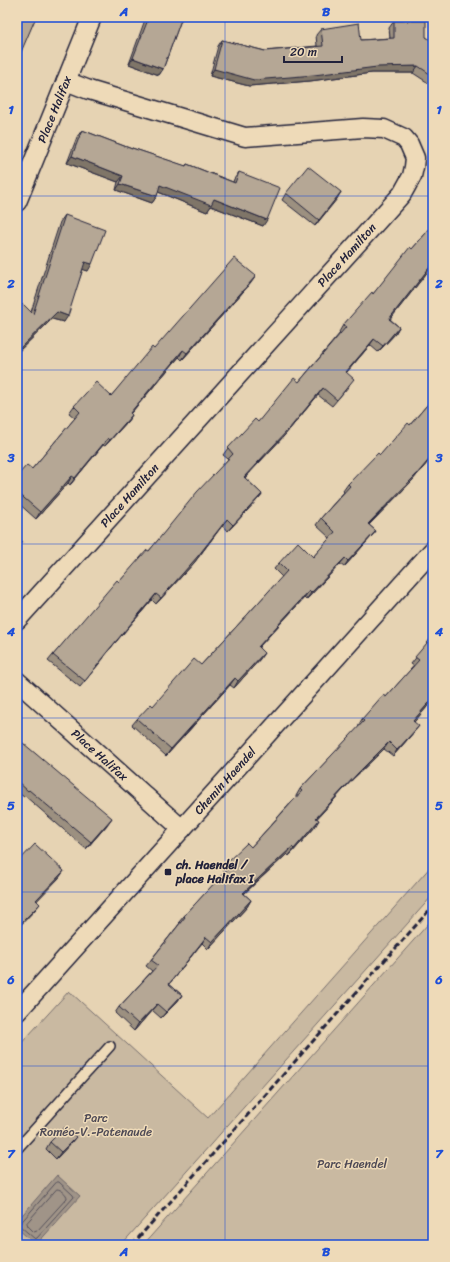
<svg xmlns="http://www.w3.org/2000/svg" width="450" height="1262" font-family="Sriracha,sans-serif">
<style>
.green{fill:#c9b9a1;stroke:#766e6e}
.water{fill:#a09488;stroke:#6e6669}
.lines{fill:none;stroke-linecap:round;stroke-linejoin:round}
.shore{stroke:#54505a;stroke-width:1}
.lane-casing{stroke:#22223b;stroke-width:12}
.street-casing{stroke:#22223b;stroke-width:21}
.lane{stroke:#eedab8;stroke-width:9}
.street{stroke:#eedab8;stroke-width:18}
.rail{stroke:#22223b;stroke-width:3;stroke-dasharray:6 3;stroke-linecap:butt}
.wall{fill:#9c9080;stroke:#22223b}
.shaded-wall{fill:#7f7568;stroke:#22223b}
.building{fill:#b5a795;stroke:#22223b}
.grid{fill:none;stroke:#1d4ed8;stroke-width:1;stroke-opacity:0.55}
.poi-dot{fill:#22223b;stroke:#eedab8;stroke-width:1.5}
.labels{text-anchor:middle;dominant-baseline:central;stroke-width:3;stroke-linejoin:round;paint-order:stroke}
.street-label{font-size:12px;fill:#22223b;stroke:#eedab8}
.poi-label{font-size:12px;font-weight:bold;fill:#22223b;stroke:#eedab8;text-anchor:start}
.park-label{font-size:12px;fill:#4c4854;stroke:#eedab8}
.neatline{fill:none;stroke:#1d4ed8;stroke-width:1.5}
.grid-label{font-size:13px;text-anchor:middle;font-weight:bold;fill:#1d4ed8}
</style>
<rect width="100%" height="100%" fill="#e6d3b3"/>
<filter id="ink" filterUnits="userSpaceOnUse"><feTurbulence type="fractalNoise" baseFrequency=".025" numOctaves="2"/><feDisplacementMap in="SourceGraphic" scale="8" xChannelSelector="R" yChannelSelector="G"/><feConvolveMatrix kernelMatrix="1 2 1 2 8 2 1 2 1" color-interpolation-filters="sRGB"/></filter>
<g filter="url(#ink)">
<path class="green" d="M 433,864 L 433,895 L 121,1245 L 17,1245 L 17,1048 L 69,991 L 208,1118 Z
M 433,919 L 433,1245 L 143,1245 L 429,923 Z"/>
<path class="water" d="M 57,1175 L 80,1196 L 36,1245 L 17,1228 L 17,1221 Z"/>
<g class="lines">
<path class="shore" d="M 57,1182 L 59,1182 L 73,1195 L 74,1197 L 37,1238 L 35,1239 L 20,1226 L 20,1224 Z
M 57,1189 C 61,1189 67,1194 67,1198 L 37,1231 L 34,1232 L 28,1226 L 27,1223 Z"/>
<g class="lane-casing">
<path id="lane" d="M 17,1149 L 110,1046"/>
</g>
<g class="street-casing">
<g id="street">
<path id="s1" d="M 17,202 L 92,17"/>
<path id="s2" d="M 17,620 L 402,194 L 412,176 L 414,167 L 415,158 L 409,144 L 404,138 L 384,129 L 363,128 L 245,137 L 89,90 L 66,81"/>
<path id="s3" d="M 17,681 L 182,829"/>
<path id="s4" d="M 17,1012 L 433,550"/>
</g>
</g>
<use href="#lane" class="lane"/>
<use href="#street" class="street"/>
<path class="rail" d="M 132,1245 L 433,906"/>
</g>
<path class="wall" d="M 146,17 L 182,17 L 163,69 L 159,75 L 129,64 Z
M 394,21 L 426,37 L 433,42 L 433,86 L 413,73 L 372,73 L 310,81 L 249,86 L 210,76 L 218,46 L 222,40 L 265,51 L 317,46 L 316,35 L 321,29 L 361,40 L 390,38 L 389,28 Z
M 82,130 L 132,149 L 132,148 L 185,166 L 187,164 L 233,182 L 234,179 L 239,172 L 263,226 L 211,206 L 207,212 L 158,192 L 157,196 L 152,203 L 116,190 L 118,182 L 67,163 L 77,137 Z
M 341,192 L 315,226 L 282,200 L 286,193 Z
M 65,215 L 88,271 L 83,269 L 64,322 L 52,319 L 17,353 L 17,310 L 31,312 L 60,222 Z
M 433,225 L 433,265 L 390,319 L 399,327 L 395,334 L 378,352 L 370,345 L 346,373 L 349,386 L 332,406 L 318,395 L 284,436 L 245,478 L 262,494 L 257,500 L 228,531 L 222,526 L 194,563 L 156,604 L 152,600 L 107,652 L 103,659 L 80,687 L 48,661 L 53,655 L 119,582 L 149,551 L 228,459 L 223,455 L 228,448 L 258,422 L 299,382 L 340,333 L 339,332 L 343,325 L 373,294 Z
M 251,283 L 182,360 L 179,357 L 130,414 L 132,415 L 127,422 L 105,446 L 103,445 L 70,485 L 68,483 L 36,519 L 17,502 L 17,476 L 32,469 L 75,418 L 69,413 L 74,406 L 111,396 L 154,349 Z
M 433,398 L 433,456 L 411,482 L 369,525 L 376,531 L 371,537 L 344,567 L 340,564 L 306,600 L 304,598 L 259,647 L 260,659 L 234,688 L 230,685 L 166,756 L 132,725 L 137,719 L 153,706 L 201,665 L 248,614 L 282,577 L 274,569 L 279,563 L 313,557 L 330,538 L 316,525 L 321,518 L 344,492 L 343,491 L 348,484 L 380,455 L 410,425 Z
M 433,636 L 433,700 L 414,722 L 414,732 L 393,756 L 384,749 L 353,779 L 317,818 L 315,827 L 289,856 L 287,854 L 244,894 L 251,900 L 247,907 L 208,949 L 202,943 L 169,984 L 182,995 L 177,1002 L 161,1018 L 152,1010 L 134,1031 L 115,1013 L 119,1007 L 152,971 L 146,966 L 180,923 L 179,922 L 184,916 L 225,872 L 222,869 L 226,863 L 251,847 L 296,797 L 296,796 L 300,789 L 359,727 L 358,726 L 362,719 L 386,697 L 414,666 L 411,664 Z
M 17,738 L 107,825 L 86,849 L 25,796 L 24,797 L 17,792 Z
M 50,1142 L 71,1143 L 56,1159 L 46,1149 Z"/>
<path class="shaded-wall" d="M 19,51 L 21,52 L 17,58 L 17,53 Z
M 133,58 L 163,69 L 159,75 L 129,64 Z
M 418,66 L 413,73 L 372,73 L 310,81 L 249,86 L 210,76 L 214,69 Z
M 72,156 L 123,176 L 118,182 L 67,163 Z
M 120,184 L 157,196 L 152,203 L 116,190 Z
M 160,185 L 214,199 L 267,220 L 263,226 L 211,206 L 207,212 L 156,191 Z
M 341,192 L 337,199 L 315,226 L 319,220 Z
M 85,262 L 92,264 L 88,271 L 81,269 Z
M 433,263 L 433,265 L 385,326 L 389,319 Z
M 256,276 L 251,283 L 182,360 L 187,353 Z
M 57,312 L 68,316 L 64,322 L 52,319 L 17,353 L 17,351 Z
M 399,327 L 395,334 L 378,352 L 383,346 Z
M 374,339 L 370,345 L 341,379 L 346,372 Z
M 183,350 L 179,357 L 125,420 L 130,413 Z
M 323,388 L 318,395 L 284,436 L 239,483 L 244,477 Z
M 132,415 L 127,422 L 105,446 L 110,440 Z
M 108,438 L 103,445 L 70,485 L 75,478 Z
M 433,455 L 433,456 L 411,482 L 363,530 L 368,524 Z
M 72,476 L 68,483 L 36,519 L 40,512 Z
M 262,494 L 257,500 L 228,531 L 233,525 Z
M 227,519 L 194,563 L 156,604 L 161,598 Z
M 376,531 L 371,537 L 344,567 L 348,561 Z
M 345,558 L 340,564 L 306,600 L 311,593 Z
M 309,591 L 304,598 L 253,653 L 258,647 Z
M 156,594 L 152,600 L 102,658 L 107,652 Z
M 264,653 L 260,659 L 234,688 L 238,681 Z
M 235,678 L 230,685 L 166,756 L 171,749 Z
M 433,698 L 433,700 L 409,728 L 413,721 Z
M 419,726 L 414,732 L 393,756 L 397,750 Z
M 389,742 L 384,749 L 353,779 L 312,824 L 316,818 L 358,773 Z
M 112,818 L 107,825 L 86,849 L 91,842 Z
M 319,820 L 315,827 L 289,856 L 294,849 Z
M 292,847 L 287,854 L 238,899 L 243,893 Z
M 64,871 L 59,878 L 31,907 L 36,900 Z
M 251,900 L 247,907 L 208,949 L 212,942 Z
M 40,904 L 35,910 L 17,929 L 17,927 Z
M 206,937 L 202,943 L 164,990 L 169,984 Z
M 182,995 L 177,1002 L 161,1018 L 166,1012 Z
M 157,1004 L 152,1010 L 134,1031 L 138,1024 Z
M 76,1137 L 71,1143 L 56,1159 L 61,1152 Z"/>
<path class="building" d="M 17,17 L 36,17 L 21,52 L 19,51 L 17,55 Z
M 149,17 L 182,17 L 163,69 L 133,58 Z
M 394,21 L 426,21 L 426,37 L 433,42 L 433,76 L 418,66 L 377,67 L 314,75 L 254,80 L 214,69 L 222,40 L 265,51 L 323,46 L 321,29 L 359,23 L 361,40 L 394,38 Z
M 82,130 L 132,149 L 132,148 L 186,166 L 187,164 L 235,183 L 239,172 L 280,188 L 267,220 L 214,199 L 211,205 L 160,185 L 157,196 L 120,184 L 123,176 L 72,156 Z
M 308,166 L 341,192 L 319,220 L 286,193 Z
M 65,215 L 105,230 L 92,264 L 85,262 L 68,316 L 57,312 L 17,351 L 17,310 L 23,304 L 33,314 Z
M 433,225 L 433,263 L 389,319 L 399,327 L 383,346 L 374,339 L 346,372 L 354,379 L 337,400 L 323,388 L 289,429 L 244,477 L 262,494 L 233,525 L 227,519 L 198,556 L 161,598 L 156,594 L 107,652 L 108,652 L 85,681 L 53,655 L 117,580 L 119,582 L 147,550 L 149,551 L 197,492 L 233,454 L 228,448 L 255,419 L 258,422 L 294,378 L 299,382 L 346,327 L 343,325 L 372,292 L 373,294 L 410,247 L 412,249 Z
M 234,258 L 256,276 L 187,353 L 183,350 L 130,413 L 132,415 L 110,440 L 108,438 L 75,478 L 72,476 L 40,512 L 17,492 L 17,476 L 27,465 L 32,469 L 80,412 L 74,406 L 96,382 L 111,396 L 152,347 L 154,349 Z
M 17,366 L 19,368 L 17,371 Z
M 433,398 L 433,455 L 416,475 L 368,524 L 376,531 L 348,561 L 345,558 L 311,593 L 309,591 L 258,647 L 264,653 L 238,681 L 235,678 L 171,749 L 137,719 L 151,704 L 153,706 L 194,659 L 201,665 L 248,614 L 287,571 L 279,563 L 298,542 L 313,557 L 335,532 L 321,518 L 350,486 L 348,484 L 378,453 L 380,455 L 408,423 L 410,425 Z
M 17,537 L 23,542 L 17,549 Z
M 433,636 L 433,698 L 413,721 L 419,726 L 397,750 L 389,742 L 358,773 L 316,818 L 319,820 L 294,849 L 292,847 L 243,893 L 251,900 L 212,942 L 206,937 L 169,984 L 182,995 L 166,1012 L 157,1004 L 138,1024 L 119,1007 L 158,965 L 151,960 L 185,917 L 184,916 L 230,866 L 226,863 L 247,843 L 251,847 L 302,791 L 300,789 L 364,721 L 362,719 L 383,695 L 386,697 L 419,660 L 415,657 Z
M 17,738 L 112,818 L 91,842 L 29,790 L 28,791 L 17,781 Z
M 35,844 L 64,871 L 36,900 L 40,904 L 17,927 L 17,863 Z
M 65,1127 L 76,1137 L 61,1152 L 50,1142 Z"/>
</g>
<path class="grid" d="M 225,17 L 225,1245M 17,196 L 433,196M 17,370 L 433,370M 17,544 L 433,544M 17,718 L 433,718M 17,892 L 433,892M 17,1066 L 433,1066"/>
<rect class="poi-dot" x="164" y="868" width="8" height="8" rx="2"/>
<g class="labels">
<g class="street-label">
<text stroke="none"><textPath href="#s1" startOffset="100">Place Halifax</textPath></text>
<text stroke="none"><textPath href="#s2" startOffset="492">Place Hamilton</textPath></text>
<text stroke="none"><textPath href="#s2" startOffset="168">Place Hamilton</textPath></text>
<text stroke="none"><textPath href="#s3" startOffset="111">Place Halifax</textPath></text>
<text stroke="none"><textPath href="#s4" startOffset="311">Chemin Haendel</textPath></text>
</g>
<g class="poi-label">
<text x="176" y="865">ch. Haendel /<tspan x="176" dy="14">place Halifax I</tspan></text>
</g>
<g class="park-label">
<text x="96" y="1118">Parc<tspan x="96" dy="14">Roméo-V.-Patenaude</tspan></text>
<text x="352" y="1164">Parc Haendel</text>
</g>
</g>
<rect width="450" height="1262" fill="none" stroke="#eedab8" stroke-width="44"/>
<path d="M284 56v6h58v-6" fill="none" stroke="#22223b" stroke-width="2"/>
<text x="290" y="56" font-size="12" fill="#22223b" stroke="#eedab8" stroke-width="3" paint-order="stroke">20 m</text>
<rect x="22" y="22" width="406" height="1218" class="neatline"/>
<g class="grid-label">
<text x="124" y="16">A</text>
<text x="326" y="16">B</text>
<text x="11" y="114">1</text>
<text x="439" y="114">1</text>
<text x="11" y="288">2</text>
<text x="439" y="288">2</text>
<text x="11" y="462">3</text>
<text x="439" y="462">3</text>
<text x="11" y="636">4</text>
<text x="439" y="636">4</text>
<text x="11" y="810">5</text>
<text x="439" y="810">5</text>
<text x="11" y="984">6</text>
<text x="439" y="984">6</text>
<text x="11" y="1158">7</text>
<text x="439" y="1158">7</text>
<text x="124" y="1256">A</text>
<text x="326" y="1256">B</text>
</g>
</svg>
